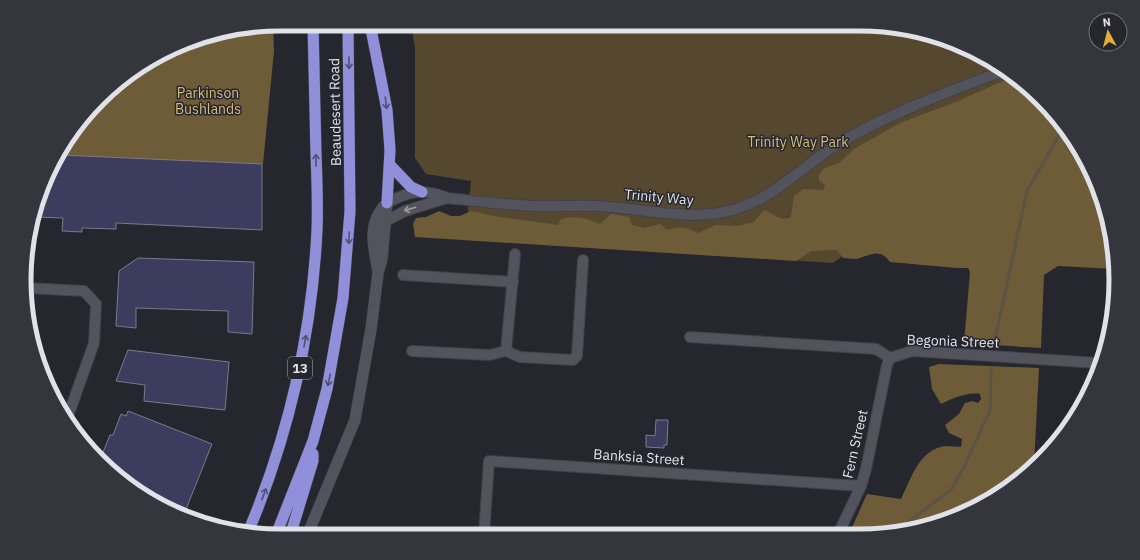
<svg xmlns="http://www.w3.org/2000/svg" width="1140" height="560" font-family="'IBM Plex Sans',sans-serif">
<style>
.green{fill:#55482e}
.forest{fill:#6e5c38}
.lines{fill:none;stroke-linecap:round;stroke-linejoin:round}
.stream{stroke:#5b5346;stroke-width:3}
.building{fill:#3c3c5e;stroke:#7a7b86}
.minor-casing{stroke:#414249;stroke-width:12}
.tertiary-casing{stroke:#414249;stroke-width:12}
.trunk-casing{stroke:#414249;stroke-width:12}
.minor{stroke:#52535d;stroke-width:10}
.tertiary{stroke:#52535d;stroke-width:11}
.trunk{stroke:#908fda;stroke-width:11}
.oneway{stroke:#505073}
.oneway2{stroke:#9a9aa2}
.labels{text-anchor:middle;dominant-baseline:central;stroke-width:3;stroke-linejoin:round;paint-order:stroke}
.shield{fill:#26262f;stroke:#a9aab0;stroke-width:1}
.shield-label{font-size:13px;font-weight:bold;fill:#e1e2e8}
.park-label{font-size:14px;fill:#d9bb7c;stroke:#26262f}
.street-label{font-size:14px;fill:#e1e2e8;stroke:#26262f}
.rim{fill:none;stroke:#e1e2e8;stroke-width:5}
</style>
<rect width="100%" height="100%" fill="#26262f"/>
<path class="green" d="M 411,24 L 860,24 L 958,44 L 1041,99 L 1049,111 L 833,263 L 465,240 L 471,181 L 426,174 L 415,158 L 415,48 Z"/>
<path class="forest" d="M 273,25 L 274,51 L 263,164 L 59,157 L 67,138 L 124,77 L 197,38 Z
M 1010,78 L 1041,99 L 1097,182 L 1114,269 L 1058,266 L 1044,275 L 1041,348 L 964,343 L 970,272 L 968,268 L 956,268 L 890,262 C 879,247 870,256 856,259 C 852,259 847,258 843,258 L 837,250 L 811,251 L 796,261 L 415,237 L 413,224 L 416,218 L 426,217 L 439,211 L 451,216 L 460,216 L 471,211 L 494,216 L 558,225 L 561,219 C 575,215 587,218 600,224 L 611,214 L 629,217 L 632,225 L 645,228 L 660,224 L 668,230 C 680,225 687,227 698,233 L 716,225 L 738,226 L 754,222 L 764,210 L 782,219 L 790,218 C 793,210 792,204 794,196 L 803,189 L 823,190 L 825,185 L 819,180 L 819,175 L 823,169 L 840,162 L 854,149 L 900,123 L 958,101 Z
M 939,364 L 1039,368 L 1034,465 L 1016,483 L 979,505 L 966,505 L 954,513 L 953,518 L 894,534 L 849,534 L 867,494 L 901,499 C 911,479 919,449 946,446 C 951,446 956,447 961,447 L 962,439 L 949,433 L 945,425 L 959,414 L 965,403 L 972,401 L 978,403 L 981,399 L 980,394 C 967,392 954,398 941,404 L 932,389 L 929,367 Z"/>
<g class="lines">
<path class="stream" d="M 994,344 L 1027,191 L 1062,130
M 897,533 L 900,528 L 951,490 L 965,465 L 990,410 L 991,369"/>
</g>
<path class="building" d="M 60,155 L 262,164 L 262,230 L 116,223 L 116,229 L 82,228 L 82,232 L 62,231 L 63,218 L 34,217 Z
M 138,258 L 254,262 L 252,334 L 228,332 L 228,311 L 136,308 L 136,328 L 116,326 L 119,271 Z
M 128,350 L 229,362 L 225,410 L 144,401 L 145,385 L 116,381 Z
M 128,411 L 212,444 L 183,517 L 111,472 L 104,463 L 106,459 L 101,457 L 110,435 L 113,435 L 121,414 L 126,416 Z
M 656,420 L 668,420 L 667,445 L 664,445 L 664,448 L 646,447 L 646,435 L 655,436 Z"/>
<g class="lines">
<g class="minor-casing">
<path id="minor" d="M 387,203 C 407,191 426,188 447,198 C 476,201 505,205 534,206 C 559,207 585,204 610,207 C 652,210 694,222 736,209 C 779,196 809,159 848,138 C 896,111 948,92 1000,72
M 386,221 L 405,211 L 447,198
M 403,275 L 513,282
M 27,288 L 84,291 L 96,304 L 94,343 L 68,416
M 690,337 L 876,349 L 890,358 L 912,351 L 1099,363
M 412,351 L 489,355 L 506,351 L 520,357 L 573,360 L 577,356 L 583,260
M 506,351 L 515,254
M 838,534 L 861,486 L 866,469 L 887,365 L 890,358
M 484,535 L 489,461 L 861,486"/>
</g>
<g class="tertiary-casing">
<path id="tertiary" d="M 378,271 C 373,246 367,222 387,203
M 307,536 L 355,420 L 371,329 L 378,273 L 382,259 L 387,203"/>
</g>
<g class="trunk-casing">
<path id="trunk" d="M 370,24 L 387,110 L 390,150 L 387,203
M 390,165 L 411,187 L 422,192
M 249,530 C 289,434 312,334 317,230 C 318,205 317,179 316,154 C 315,111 314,67 313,24
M 276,535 L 313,441 L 327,389 L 343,298 L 350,211 L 348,24
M 290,536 L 313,461 L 313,454"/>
</g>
<use href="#minor" class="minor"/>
<use href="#tertiary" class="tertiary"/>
<use href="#trunk" class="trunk"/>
</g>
<defs><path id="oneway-shaft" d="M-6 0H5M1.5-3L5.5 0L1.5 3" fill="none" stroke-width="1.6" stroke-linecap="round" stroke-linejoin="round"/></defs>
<g class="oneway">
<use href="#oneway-shaft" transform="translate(349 63) rotate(89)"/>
<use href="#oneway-shaft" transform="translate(386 103) rotate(83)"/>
<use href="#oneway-shaft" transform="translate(316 160) rotate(-91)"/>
<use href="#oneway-shaft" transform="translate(349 238) rotate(93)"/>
<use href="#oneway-shaft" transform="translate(305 341) rotate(-80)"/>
<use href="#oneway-shaft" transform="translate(329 380) rotate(102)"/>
<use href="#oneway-shaft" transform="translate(264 494) rotate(-70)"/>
</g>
<use class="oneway2" href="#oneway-shaft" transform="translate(410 209) rotate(164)"/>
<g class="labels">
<rect class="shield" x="288" y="357" width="24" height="22" rx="3"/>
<g class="shield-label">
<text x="300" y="368">13</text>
</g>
<g class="park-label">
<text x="208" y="93">Parkinson<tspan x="208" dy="16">Bushlands</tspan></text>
<text x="798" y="142">Trinity Way Park</text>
</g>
<g class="street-label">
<text transform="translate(335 112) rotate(-91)">Beaudesert Road</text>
<text transform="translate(659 197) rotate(5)">Trinity Way</text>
<text transform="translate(953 341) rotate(2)">Begonia Street</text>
<text transform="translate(855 444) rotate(-77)">Fern Street</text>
<text transform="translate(639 457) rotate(4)">Banksia Street</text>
</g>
</g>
<path d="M0 0H1140V560H0ZM280 31H860A249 249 0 0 1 1109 280V280A249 249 0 0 1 860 529H280A249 249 0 0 1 31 280V280A249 249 0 0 1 280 31Z" fill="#35353e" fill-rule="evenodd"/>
<path class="rim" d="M280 31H860A249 249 0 0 1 1109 280V280A249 249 0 0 1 860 529H280A249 249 0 0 1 31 280V280A249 249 0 0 1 280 31Z"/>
<g transform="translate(1108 32) rotate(353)"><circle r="19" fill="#26262f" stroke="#717179"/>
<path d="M0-3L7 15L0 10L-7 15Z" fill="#e2af34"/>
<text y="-6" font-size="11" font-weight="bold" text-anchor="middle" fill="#e1e2e8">N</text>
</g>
</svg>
